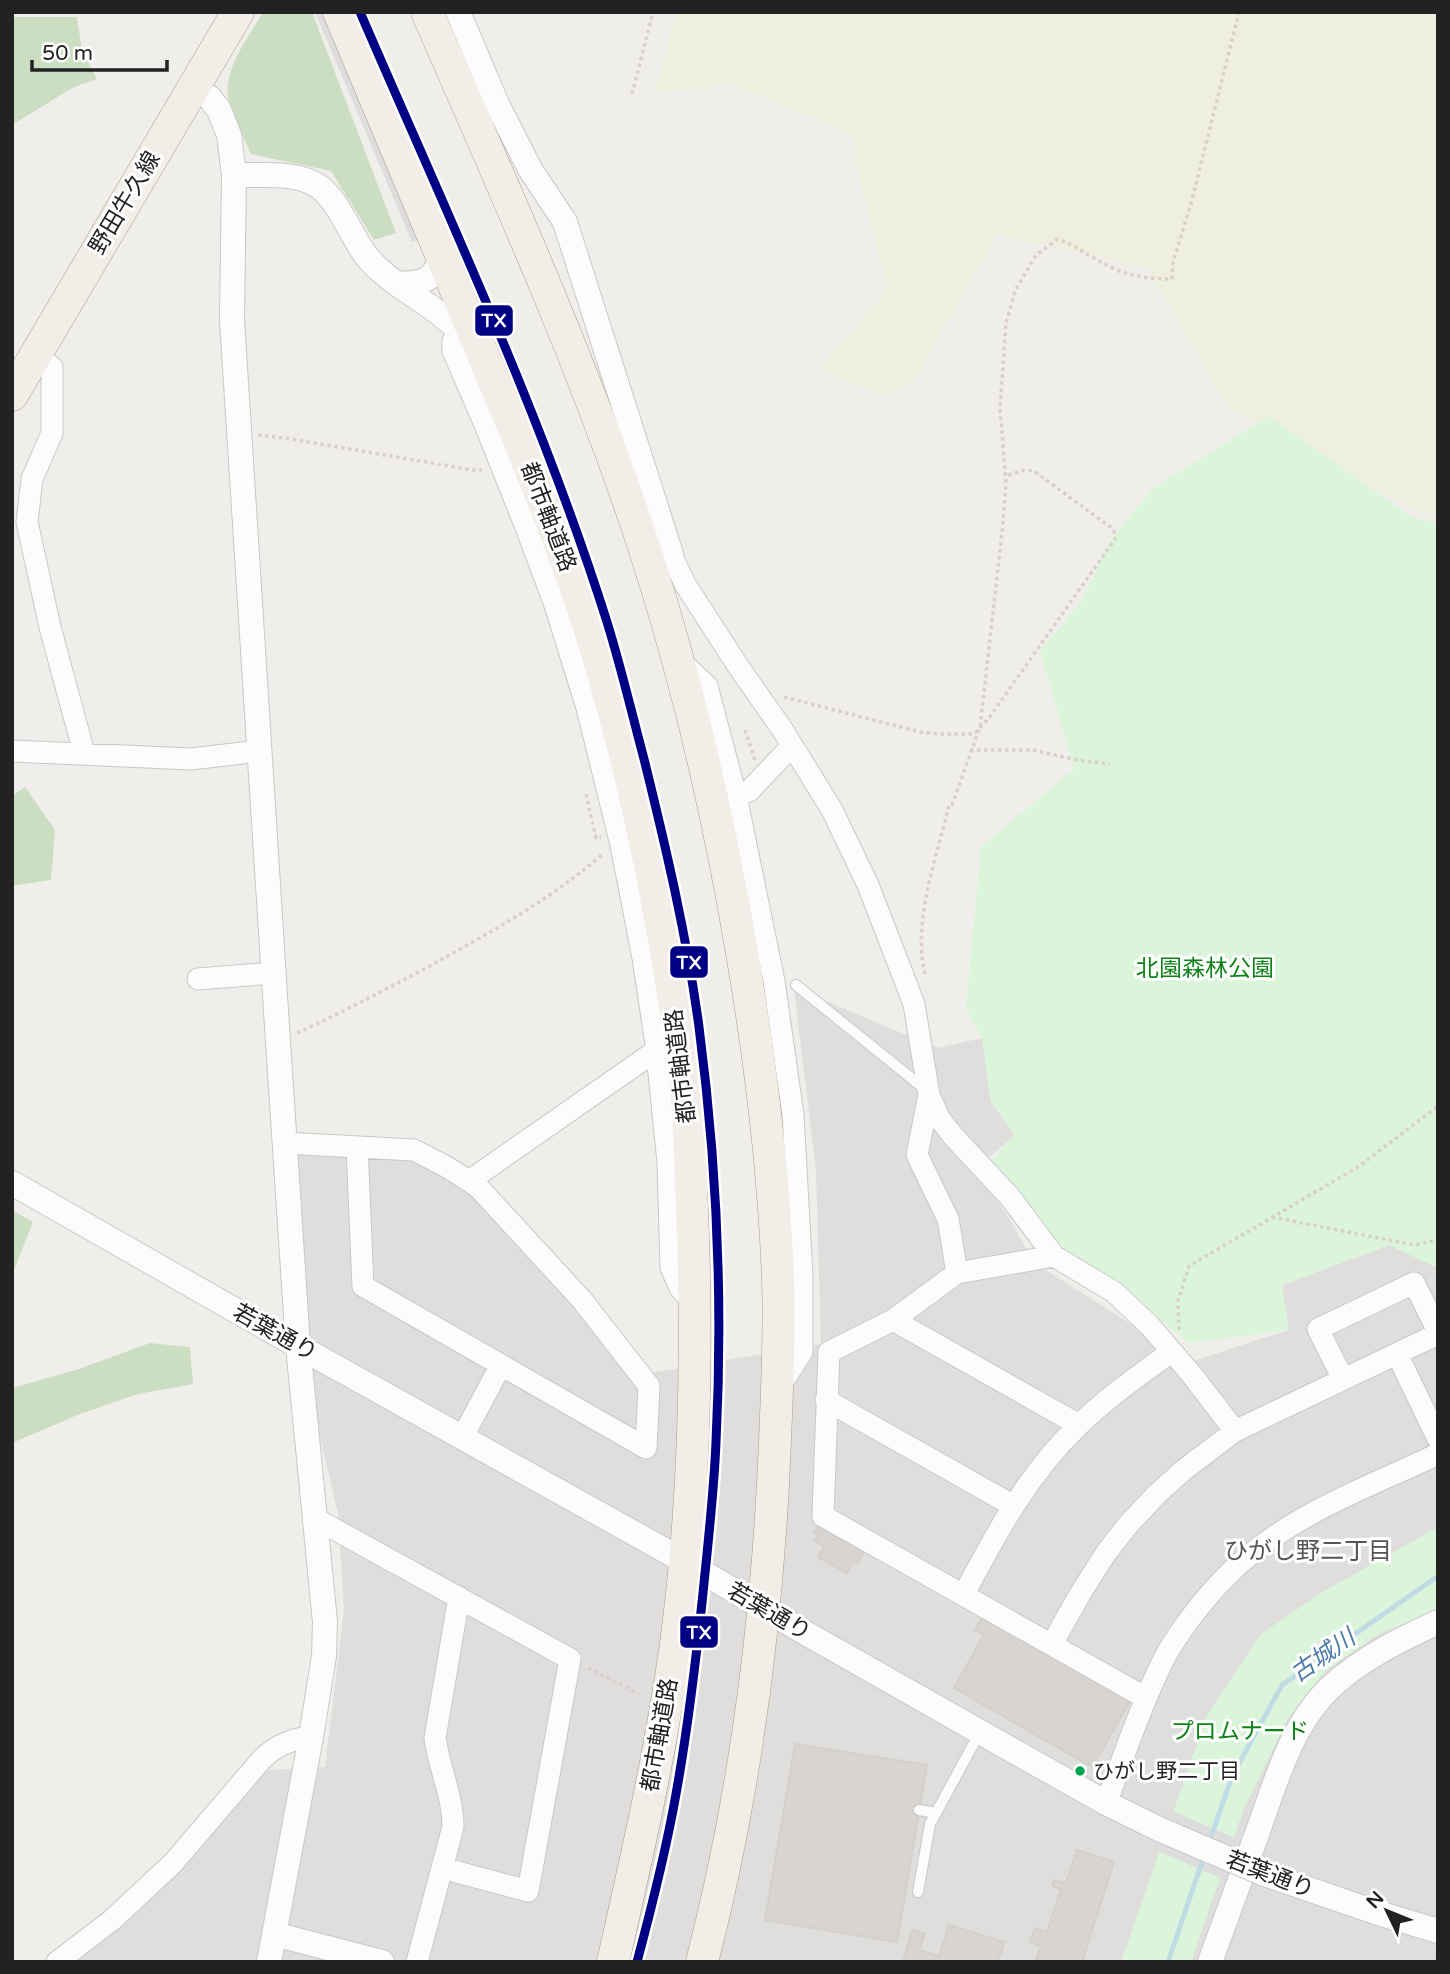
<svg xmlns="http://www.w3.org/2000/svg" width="1450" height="1974" font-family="'Varela Round','Noto Sans JP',sans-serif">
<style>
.residential{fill:#dfdedc}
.farmland{fill:#efefdf}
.forest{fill:#cbdec1}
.park{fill:#daf5da}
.parking{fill:#e0dfde}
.pier{fill:#dedddd}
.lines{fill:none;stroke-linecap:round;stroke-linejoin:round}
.stream{stroke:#bfdbe3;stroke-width:5}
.building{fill:#d7d4d2;stroke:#d3d0cc;stroke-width:2}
.service-casing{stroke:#c9c8c7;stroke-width:12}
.minor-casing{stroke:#c9c8c7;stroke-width:23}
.tertiary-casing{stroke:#c9c8c7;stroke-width:26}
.primary-casing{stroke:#a79c86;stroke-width:33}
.path{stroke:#dccecd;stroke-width:3.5;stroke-dasharray:3.5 3.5;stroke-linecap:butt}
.service{stroke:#fdfcfc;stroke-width:10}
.minor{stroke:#fdfcfc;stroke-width:21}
.tertiary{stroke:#fdfcfc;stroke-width:24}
.primary{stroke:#f3ede7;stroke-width:32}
.tertiary-bridge-casing{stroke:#c9c8c7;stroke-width:26;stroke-linecap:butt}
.tertiary-bridge{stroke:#fdfcfc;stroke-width:24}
.rail-1-casing{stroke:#fff;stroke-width:14}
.rail-1{stroke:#000084;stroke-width:9}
.bus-dot{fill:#00a651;stroke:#fff;stroke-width:2.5}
.labels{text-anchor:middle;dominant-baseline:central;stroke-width:6;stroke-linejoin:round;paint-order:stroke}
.bus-label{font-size:21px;fill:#222;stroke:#fff;text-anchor:start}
.street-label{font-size:23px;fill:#222;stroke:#fff}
.park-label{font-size:23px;fill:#0c8416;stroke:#fff}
.neighbourhood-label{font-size:24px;fill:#555;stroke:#fff}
.water-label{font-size:24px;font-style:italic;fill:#4a7aab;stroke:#fff}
.line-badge{stroke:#fff;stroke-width:2.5}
.badge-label{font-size:19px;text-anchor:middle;font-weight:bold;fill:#fff}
</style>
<rect width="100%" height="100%" fill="#f0eeeb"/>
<path class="residential" d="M 794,988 L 938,1048 L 982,1038 L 991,1102 L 1015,1135 L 976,1169 L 1009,1218 L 1033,1262 L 1142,1331 L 1172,1368 L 1288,1330 L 1282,1285 L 1389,1245 L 1438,1268 L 1438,1962 L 68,1962 L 181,1864 L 268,1770 L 325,1767 L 344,1610 L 338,1513 L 298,1346 L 298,1151 L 417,1146 L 476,1184 L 644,1374 L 821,1344 L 816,1172 Z"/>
<path class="farmland" d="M 677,12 L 1438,12 L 1438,515 L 1410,508 L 1228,407 L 1148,268 L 997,235 L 914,381 L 882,395 L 819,369 L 888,289 L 859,177 L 853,135 L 732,84 L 655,93 Z"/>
<path class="forest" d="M 263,12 L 312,12 L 396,233 L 374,240 L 331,171 L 251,154 C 244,138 231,113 228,98 C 224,67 249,37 263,12 Z
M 12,17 L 77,17 L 82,51 L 97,79 L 74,87 L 12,125 Z
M 25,787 L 55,830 L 51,880 L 12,886 L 12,796 Z
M 12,1210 L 33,1222 L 12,1275 Z
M 150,1343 L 190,1347 L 193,1384 L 138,1394 L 80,1414 L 12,1443 L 12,1388 L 76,1370 Z"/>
<path class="park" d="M 1269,416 L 1413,518 L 1438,523 L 1438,1268 L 1389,1245 L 1282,1285 L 1289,1330 L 1189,1343 L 1158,1318 L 1054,1245 L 988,1164 L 1015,1134 L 991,1102 L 982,1038 L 966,1007 L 981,847 L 1074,769 L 1040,651 L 1082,600 L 1112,538 L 1152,489 Z
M 1438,1527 L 1438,1609 L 1377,1635 L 1325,1671 L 1288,1718 L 1244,1808 L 1191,1962 L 1121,1962 L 1207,1715 L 1261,1634 L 1321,1593 Z"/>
<path class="parking" d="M 867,1553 L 980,1616 L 972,1631 L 981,1636 L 952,1690 L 820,1615 L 810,1562 L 850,1583 Z
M 818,1670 L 922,1732 L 921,1761 L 792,1735 L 797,1685 Z"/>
<path class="pier" d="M 315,12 L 351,12 L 442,229 L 412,242 Z
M 1170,1810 L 1272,1854 L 1255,1893 L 1153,1849 Z"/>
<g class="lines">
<path class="stream" d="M 1209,1843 L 1232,1776 L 1282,1685 L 1438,1576
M 1168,1962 L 1204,1856"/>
</g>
<path class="building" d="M 818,1527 L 864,1551 L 858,1563 L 853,1561 L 847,1573 L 818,1557 L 824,1546 L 815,1541 L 818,1535 L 814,1533 Z
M 983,1616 L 1131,1700 L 1092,1767 L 954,1688 L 984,1635 L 975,1630 Z
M 795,1744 L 927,1765 L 897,1942 L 765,1920 Z
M 1077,1850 L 1114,1862 L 1082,1962 L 1035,1962 L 1041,1946 L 1030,1942 L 1035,1928 L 1047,1932 L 1061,1889 L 1052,1886 L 1054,1880 L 1066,1883 Z
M 949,1925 L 1004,1942 L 998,1962 L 903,1962 L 912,1930 L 925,1934 L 919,1950 L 939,1956 Z"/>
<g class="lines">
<g class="service-casing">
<path id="service" d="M 796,985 L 926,1090
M 919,1810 L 936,1813
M 918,1892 L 930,1824 L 980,1732"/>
</g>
<g class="minor-casing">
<path id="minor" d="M 469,324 L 453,341 L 453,351 L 486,427 L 527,530 L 555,605 L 587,708 L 621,845 L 643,958 L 656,1044 L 668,1162 L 671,1268 L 680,1288 L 695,1305
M 35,356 L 52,367 L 52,433 L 32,479 L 27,522 L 50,627 L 84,753
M 671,554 L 685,584 L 738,666 L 782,729 L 832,810 L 868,885 L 914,1004 L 929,1095 L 939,1118 L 953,1136 L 1010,1197 L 1054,1256
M 679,660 L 707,686 L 736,796 L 774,981 L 793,1115 L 802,1275 L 802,1352 L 779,1387
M 12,751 L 191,759 L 259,751
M 736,796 L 749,791 L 792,746
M 198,979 L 273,973
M 929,1095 L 917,1155 L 948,1219 L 957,1273
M 285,1143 L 414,1150 L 447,1167 L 469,1181 L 479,1188 L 582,1300 L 649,1386 L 646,1448 L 363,1286 L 357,1147
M 469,1181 L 657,1050
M 893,1320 L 1079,1425
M 1397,1354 L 1438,1439
M 1343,1379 L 1318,1329 L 1414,1283 L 1438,1331
M 826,1400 L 1012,1505
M 462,1438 L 501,1365
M 316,1519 L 570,1659 L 528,1891 L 442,1868
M 964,1594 C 997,1532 1027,1475 1078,1426 C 1106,1398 1140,1375 1171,1352
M 1052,1644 L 1080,1594 L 1106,1553 L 1127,1526 L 1158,1493 L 1185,1469 L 1235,1431 L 1438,1334
M 1146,1698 L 823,1516 L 829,1352 L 893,1320 L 957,1273 L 1054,1256 L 1114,1292 L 1150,1326 L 1192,1375 L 1235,1431
M 1106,1803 C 1124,1757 1139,1709 1161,1665 C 1168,1649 1179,1634 1189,1620 C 1207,1596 1227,1573 1251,1554 C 1305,1509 1375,1484 1438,1454
M 57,1962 L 112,1920 L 173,1863 L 262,1759 C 277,1745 291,1739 311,1737
M 417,1962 L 453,1827 C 453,1796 439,1768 435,1738 L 459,1597"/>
</g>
<g class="tertiary-casing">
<path id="tertiary" d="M 458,12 L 497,104 L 530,169 L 565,222 L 671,554
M 194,87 L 210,98 L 219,110 L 229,135 L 234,175 L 232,320 L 278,1042 L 298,1346 L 325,1622 L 324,1656 L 311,1737 L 269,1962
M 234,175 C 260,176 296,171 318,186 C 338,199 352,238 367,257 C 393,288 432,302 459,331 C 465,337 467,348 470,355
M 397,284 C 423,283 434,282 442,255
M 12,1183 L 298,1346 L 684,1561 L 802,1631 L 1010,1749 L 1106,1803 L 1161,1830
M 1262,1873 L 1378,1913 L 1438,1931
M 274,1934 L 382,1962
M 1210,1962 C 1226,1918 1242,1875 1258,1831 C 1276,1781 1292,1722 1333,1685 C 1364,1657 1400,1640 1438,1622"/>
</g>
<g class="primary-casing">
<path id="primary" d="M 339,12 C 390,134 442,255 492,376 C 534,476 576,576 605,680 C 636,788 658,896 675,1007 C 678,1027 682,1047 684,1067 C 690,1114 690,1162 692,1209 C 698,1354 695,1500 676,1644 C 661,1751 637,1856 613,1962
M 427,12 C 500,179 575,345 634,517 C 683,661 718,809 743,959 C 761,1065 774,1172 778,1280 C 780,1334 777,1388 775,1442 C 768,1617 746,1792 702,1962
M 12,395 L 238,12"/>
</g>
<path class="path" d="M 632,94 L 653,12
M 258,435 L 291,439 L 472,470 L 482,470
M 784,697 L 920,732 L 940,734 L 974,734 L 989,718 L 1115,539 L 1115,534 L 1113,529 L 1034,471 L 1024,470 L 1005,476
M 745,730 L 755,760
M 970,750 L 1033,750 L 1077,760 L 1110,764
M 586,794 L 596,838 L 601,837
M 925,974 C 912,921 937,857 949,805 L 952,805 L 980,727 L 1002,533 L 1006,484 L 1000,408 L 1006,323 L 1015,291 L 1036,255 L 1058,239 C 1079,247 1096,261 1117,270 C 1135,277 1153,279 1172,279 L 1173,262 L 1191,204 L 1239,12
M 297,1033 C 345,1011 391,987 437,962 C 495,930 554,897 604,853
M 1272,1217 L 1414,1245 L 1438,1240
M 1179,1330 L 1178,1301 L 1189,1266 L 1358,1167 L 1438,1106
M 588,1668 L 639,1694
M 1435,1962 L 1438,1950"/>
<use href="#service" class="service"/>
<use href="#minor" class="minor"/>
<use href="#tertiary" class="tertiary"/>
<use href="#primary" class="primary"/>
<g class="tertiary-bridge-casing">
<path id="tertiary-bridge" d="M 1161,1830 L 1262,1873"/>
</g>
<use href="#tertiary-bridge" class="tertiary-bridge"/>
<g class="rail-1-casing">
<path id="rail-1" d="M 360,12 C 447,214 541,413 607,622 C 621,667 632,714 644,759 C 666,848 687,937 699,1027 C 717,1164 723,1304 716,1442 C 714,1492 708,1543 703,1593 C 696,1660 688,1728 676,1794 C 666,1851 652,1906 637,1962"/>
</g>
<use href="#rail-1" class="rail-1"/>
</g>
<circle class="bus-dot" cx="1080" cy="1771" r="6"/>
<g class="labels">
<g class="bus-label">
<text x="1093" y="1771">ひがし野二丁目</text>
</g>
<g class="street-label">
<text transform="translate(125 203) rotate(-59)">野田牛久線</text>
<text transform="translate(548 517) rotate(69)">都市軸道路</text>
<text transform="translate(681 1066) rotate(-97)">都市軸道路</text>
<text transform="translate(275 1333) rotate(29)">若葉通り</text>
<text transform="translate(769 1612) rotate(30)">若葉通り</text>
<text transform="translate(660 1735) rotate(-80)">都市軸道路</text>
<text transform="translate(1270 1875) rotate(21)">若葉通り</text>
</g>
<g class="park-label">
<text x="1205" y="969">北園森林公園</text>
<text x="1240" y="1732">プロムナード</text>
</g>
<g class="neighbourhood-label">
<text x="1308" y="1551">ひがし野二丁目</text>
</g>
<g class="water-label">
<text transform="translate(1323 1656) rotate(-35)">古城川</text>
</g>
</g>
<g class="line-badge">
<rect x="474" y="304" width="40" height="33" rx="7" fill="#000084"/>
<rect x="669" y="945" width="40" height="34" rx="7" fill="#000084"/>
<rect x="679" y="1615" width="40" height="34" rx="7" fill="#000084"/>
</g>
<g class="badge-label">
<text x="494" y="327">TX</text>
<text x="689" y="969">TX</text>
<text x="699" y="1639">TX</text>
</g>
<rect width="1450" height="1974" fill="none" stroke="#222222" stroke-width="28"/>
<g transform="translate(1387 1911) rotate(313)" stroke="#ffffff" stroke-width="5" paint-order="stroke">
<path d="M0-5L12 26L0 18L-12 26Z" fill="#222222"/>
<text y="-10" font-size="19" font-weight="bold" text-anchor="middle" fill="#222222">N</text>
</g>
<path d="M32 60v10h135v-10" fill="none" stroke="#222222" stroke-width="3.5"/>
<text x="42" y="60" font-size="21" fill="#222222" stroke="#ffffff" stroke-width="5" paint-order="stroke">50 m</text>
</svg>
